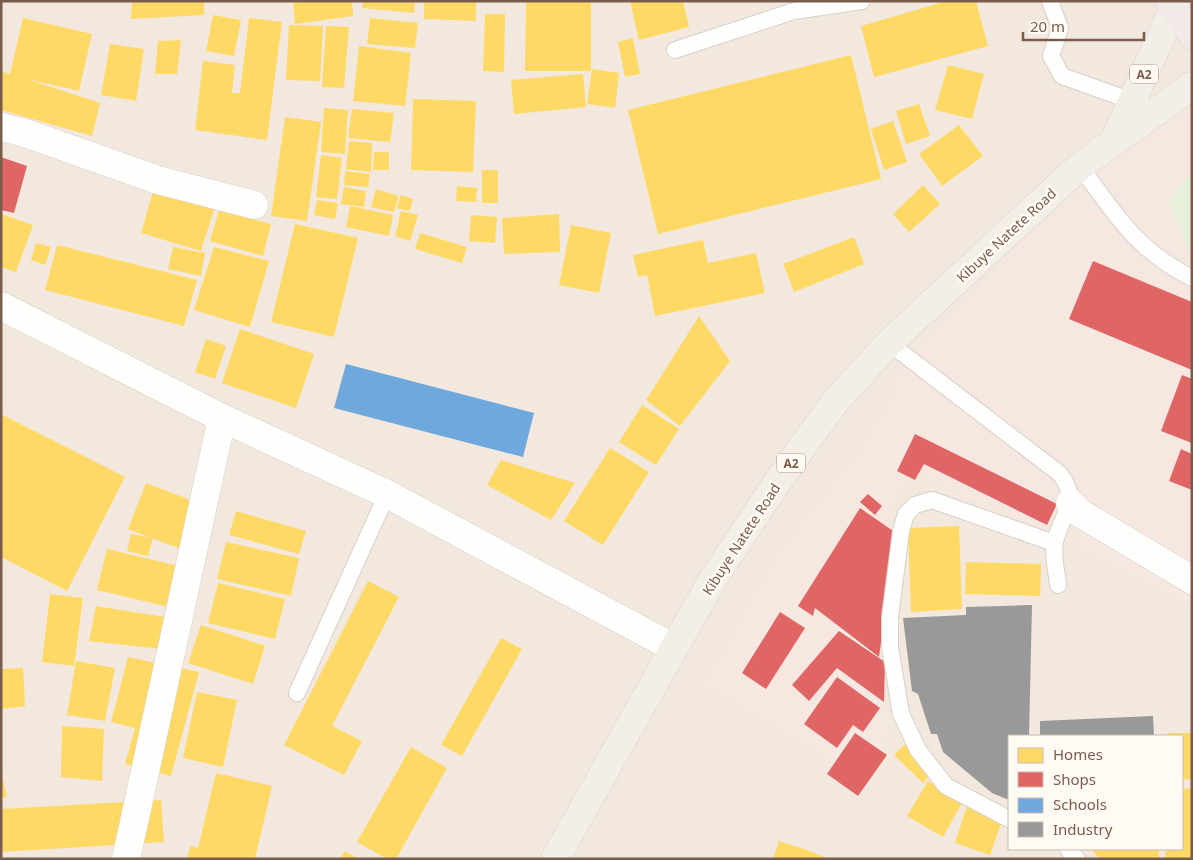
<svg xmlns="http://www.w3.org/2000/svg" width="1193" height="860" font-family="'Noto Sans',sans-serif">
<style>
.residential{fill:#f2e8de;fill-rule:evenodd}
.commercial{fill:#f6e8e1}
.green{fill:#e7f0db}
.homes{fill:#ffd966}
.shops{fill:#e06666}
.schools{fill:#6fa8dc}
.industry{fill:#999}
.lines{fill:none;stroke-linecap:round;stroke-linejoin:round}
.lane-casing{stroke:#d7d1cb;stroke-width:18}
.street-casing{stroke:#d7d1cb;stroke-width:29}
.primary-casing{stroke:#dad1cc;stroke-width:29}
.highway-casing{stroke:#dad1cc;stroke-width:29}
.lane{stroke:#fefefd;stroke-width:16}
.street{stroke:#fefefd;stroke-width:28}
.primary{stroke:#f3eee8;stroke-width:28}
.highway{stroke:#f2eae7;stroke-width:28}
.labels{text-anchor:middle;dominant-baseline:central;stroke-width:5;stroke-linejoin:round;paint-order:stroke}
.shield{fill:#fffaf3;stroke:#a28b7f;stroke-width:1}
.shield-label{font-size:12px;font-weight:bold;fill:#7a5c4d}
.street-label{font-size:14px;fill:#7a5c4d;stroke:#fffaf3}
</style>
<rect width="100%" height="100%" fill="#f9f5f0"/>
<path class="residential" d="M 1,1 L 1192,1 L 1192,859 L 1,859 ZM 1009,736 L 1182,736 L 1182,849 L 1009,849 Z"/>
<path class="commercial" d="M 1187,109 L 1192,110 L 1192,604 L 1076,549 L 1107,478 L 1071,543 L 912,471 L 886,521 L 877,682 L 889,728 L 849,771 L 705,685 L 777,556 L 864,446 L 897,390 L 890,385 L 934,331 L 1013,249 L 1107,165 Z"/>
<path class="green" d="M 1192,172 L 1192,252 L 1187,248 L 1168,200 Z"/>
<path class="homes" d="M 132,1 L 204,1 L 204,15 L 131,19 Z
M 306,1 L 352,1 L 353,16 L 295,24 L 293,3 Z
M 363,1 L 415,1 L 414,13 L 362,8 Z
M 424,1 L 476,1 L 476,21 L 424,19 Z
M 526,1 L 591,1 L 591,71 L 525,71 Z
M 630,1 L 683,1 L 689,27 L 639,40 Z
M 947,1 L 976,1 L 988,46 L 874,77 L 861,26 Z
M 485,14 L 505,14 L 504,72 L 483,71 Z
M 213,15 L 241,20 L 234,56 L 206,51 Z
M 23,18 L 92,34 L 79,91 L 27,79 L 100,103 L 92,136 L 1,110 L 1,71 L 10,74 Z
M 249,18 L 282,22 L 267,140 L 195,130 L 203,61 L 235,65 L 232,93 L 240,93 Z
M 370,18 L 418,23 L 415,48 L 367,44 Z
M 289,25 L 323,26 L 320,81 L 286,80 Z
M 326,26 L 349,27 L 344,88 L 322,87 Z
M 633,38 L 640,74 L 625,77 L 618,42 Z
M 181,40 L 177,74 L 155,74 L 158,41 Z
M 110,44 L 144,49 L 136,101 L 101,95 Z
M 359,46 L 411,53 L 405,106 L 353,101 Z
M 851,55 L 881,179 L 658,234 L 628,110 Z
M 948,65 L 984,74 L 972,119 L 935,110 Z
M 592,69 L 619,73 L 615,108 L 587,104 Z
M 583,74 L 586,107 L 514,114 L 511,80 Z
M 413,99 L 476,101 L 473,172 L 411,170 Z
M 919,104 L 930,136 L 906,144 L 896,111 Z
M 324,108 L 348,110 L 345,154 L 321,152 Z
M 352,109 L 394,113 L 390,142 L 348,138 Z
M 285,117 L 321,122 L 307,221 L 271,216 Z
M 893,121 L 907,162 L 884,170 L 871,129 Z
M 959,125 L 983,156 L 942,186 L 919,154 Z
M 349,141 L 372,143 L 371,172 L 346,169 Z
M 374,152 L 389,152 L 389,170 L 373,170 Z
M 321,155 L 342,158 L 337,199 L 316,197 Z
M 482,170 L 498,170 L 498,203 L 482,203 Z
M 345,171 L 370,174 L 368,187 L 344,185 Z
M 923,185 L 940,204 L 909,232 L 893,214 Z
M 457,186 L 477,188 L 476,202 L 456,201 Z
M 344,187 L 366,191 L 364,207 L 341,204 Z
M 154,188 L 215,206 L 201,251 L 141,233 Z
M 376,189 L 399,196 L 394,212 L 371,207 Z
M 401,195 L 413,199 L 410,211 L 397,208 Z
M 317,200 L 338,203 L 335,219 L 314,215 Z
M 350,206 L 393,215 L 389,236 L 346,227 Z
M 219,210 L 271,224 L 263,256 L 210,241 Z
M 401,211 L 418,215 L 410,241 L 395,236 Z
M 1,214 L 33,225 L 16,272 L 1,267 Z
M 559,214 L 560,252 L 504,254 L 502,218 Z
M 471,215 L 497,217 L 495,243 L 469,241 Z
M 295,224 L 358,238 L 334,337 L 271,322 Z
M 571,225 L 611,233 L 599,293 L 559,285 Z
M 420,233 L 467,247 L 462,263 L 415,249 Z
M 854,237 L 864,264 L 794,292 L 783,264 Z
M 703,240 L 708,263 L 756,253 L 765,293 L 655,316 L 647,275 L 638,277 L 633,255 Z
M 36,243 L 51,247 L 45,265 L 31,260 Z
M 57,245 L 197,280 L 184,326 L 45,290 Z
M 173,247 L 205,253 L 201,276 L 168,269 Z
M 214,247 L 269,261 L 250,327 L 194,310 Z
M 699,316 L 730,361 L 680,426 L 646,400 Z
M 240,329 L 314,354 L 296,408 L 222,383 Z
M 206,339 L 226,346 L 215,379 L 195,372 Z
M 642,405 L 679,429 L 656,465 L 619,442 Z
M 1,414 L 125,477 L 67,591 L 1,557 Z
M 610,448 L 649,472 L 603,545 L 564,521 Z
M 501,460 L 575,483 L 551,520 L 487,485 Z
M 146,483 L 214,509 L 197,555 L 128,529 Z
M 236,511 L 306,531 L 299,554 L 229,535 Z
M 959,526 L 962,609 L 911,612 L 908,528 Z
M 131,534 L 153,538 L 148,556 L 127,551 Z
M 226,542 L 299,558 L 291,596 L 217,579 Z
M 107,549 L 183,567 L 173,608 L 97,590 Z
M 966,562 L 1041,564 L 1040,596 L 965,594 Z
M 368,581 L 399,597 L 332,726 L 362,741 L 344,775 L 284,745 Z
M 218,583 L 285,599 L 275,639 L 208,623 Z
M 50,594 L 83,598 L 74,666 L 42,662 Z
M 96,606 L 165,617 L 161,649 L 89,641 Z
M 201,625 L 265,646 L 253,684 L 188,663 Z
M 501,638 L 522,649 L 462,756 L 441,745 Z
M 128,657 L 199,672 L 171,776 L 125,764 L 135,728 L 111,722 Z
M 76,661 L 115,668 L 105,721 L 67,715 Z
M 23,668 L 25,706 L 1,709 L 1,669 Z
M 197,692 L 237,700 L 223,767 L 183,758 Z
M 62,726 L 104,729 L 102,781 L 61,777 Z
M 1167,733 L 1192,733 L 1192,779 L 1182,780 L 1182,736 L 1167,736 Z
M 910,739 L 939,765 L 923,783 L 894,755 Z
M 411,747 L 447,768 L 396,859 L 387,859 L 357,842 Z
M 1,770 L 7,797 L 1,798 Z
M 216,773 L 272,786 L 255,859 L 187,859 L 190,846 L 198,848 Z
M 928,781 L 963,801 L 943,837 L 907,816 Z
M 1182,788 L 1192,789 L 1192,859 L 1165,859 L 1166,849 L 1182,849 Z
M 161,800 L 164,842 L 1,852 L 1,809 Z
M 967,806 L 1003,818 L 990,855 L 955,843 Z
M 779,841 L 807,850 L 829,859 L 773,859 Z
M 1091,849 L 1159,849 L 1159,859 L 1100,859 Z
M 345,851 L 359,859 L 340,859 Z"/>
<path class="shops" d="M 1,157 L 27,166 L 14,213 L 1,210 Z
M 1093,261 L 1192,302 L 1192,370 L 1069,319 Z
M 1182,375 L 1192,379 L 1192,443 L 1161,431 Z
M 915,434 L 1057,504 L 1047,525 L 924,464 L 915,480 L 897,471 Z
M 1181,449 L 1192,454 L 1192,490 L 1169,481 Z
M 868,494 L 882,506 L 875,515 L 860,502 Z
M 860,508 L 896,533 L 879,657 L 815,608 L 813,616 L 798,606 Z
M 780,612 L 805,628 L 766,689 L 742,673 Z
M 839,631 L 885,662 L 884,702 L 837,668 L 809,701 L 792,685 Z
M 837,677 L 880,708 L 863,732 L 853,725 L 837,748 L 804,724 Z
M 855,733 L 887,755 L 858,796 L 827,774 Z"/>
<path class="schools" d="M 346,364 L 534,413 L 523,457 L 334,408 Z"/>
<path class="industry" d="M 1032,605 L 1029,736 L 1009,736 L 1009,800 L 992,793 L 943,752 L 937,734 L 931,734 L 918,694 L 912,691 L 903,618 L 966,615 L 966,607 Z
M 1153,716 L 1154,736 L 1040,736 L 1040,721 Z"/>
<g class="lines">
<g class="lane-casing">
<path id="lane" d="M 1050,1 L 1060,28 L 1051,56 L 1062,76 L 1132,101
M 675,50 L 794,11 L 862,1
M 1080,166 C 1115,214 1136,250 1192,278
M 889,343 L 1060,474 C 1082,503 1061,514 1055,542 C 1052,555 1057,572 1058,585
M 297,693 L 387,494
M 1009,819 L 946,786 L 918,750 L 901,714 L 890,647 L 890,617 L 901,531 L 906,514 L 915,505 L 932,500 L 1054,543
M 1068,849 L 1077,859"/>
</g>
<g class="street-casing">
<path id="street" d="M 1,127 L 25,133 L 158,180 L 254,205
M 1,306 L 222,418 L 387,494 L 674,648
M 1070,503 L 1080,513 L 1192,580
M 126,859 L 222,418"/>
</g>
<g class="primary-casing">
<path id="primary" d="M 1115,139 L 1173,10
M 555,859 L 713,579 L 778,481 L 834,403 L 889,343 L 1080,166 L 1192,86"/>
</g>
<g class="highway-casing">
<path id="highway" d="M 1169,1 L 1192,35"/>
</g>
<use href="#lane" class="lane"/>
<use href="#street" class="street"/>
<use href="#primary" class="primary"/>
<use href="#highway" class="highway"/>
</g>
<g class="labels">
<g class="shield">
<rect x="1130" y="64.5" width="28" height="19" rx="4"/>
<rect x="777" y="453.5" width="28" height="19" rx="4"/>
</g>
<g class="shield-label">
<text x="1144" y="74">A2</text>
<text x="791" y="463">A2</text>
</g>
<g class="street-label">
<text transform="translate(1006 235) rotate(-43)">Kibuye Natete Road</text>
<text transform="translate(741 539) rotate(-57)">Kibuye Natete Road</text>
</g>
</g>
<rect width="1193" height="860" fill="none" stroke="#7a5c4d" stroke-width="5"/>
<rect x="1008" y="735" width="175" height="115" fill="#fffaf3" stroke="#cabbb1"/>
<rect x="1018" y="748" width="25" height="15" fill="#ffd966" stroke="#cabbb1"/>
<text x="1053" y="760" font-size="15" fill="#7a5c4d">Homes</text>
<rect x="1018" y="772" width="25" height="15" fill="#e06666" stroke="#cabbb1"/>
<text x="1053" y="785" font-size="15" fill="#7a5c4d">Shops</text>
<rect x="1018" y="798" width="25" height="15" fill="#6fa8dc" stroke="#cabbb1"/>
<text x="1053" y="810" font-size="15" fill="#7a5c4d">Schools</text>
<rect x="1018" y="822" width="25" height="15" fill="#999999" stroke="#cabbb1"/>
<text x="1053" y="835" font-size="15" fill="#7a5c4d">Industry</text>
<path d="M1023 32v8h121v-8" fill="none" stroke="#7a5c4d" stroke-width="2.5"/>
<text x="1030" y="32" font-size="15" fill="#7a5c4d" stroke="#fffaf3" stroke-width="4" paint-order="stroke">20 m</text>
</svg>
